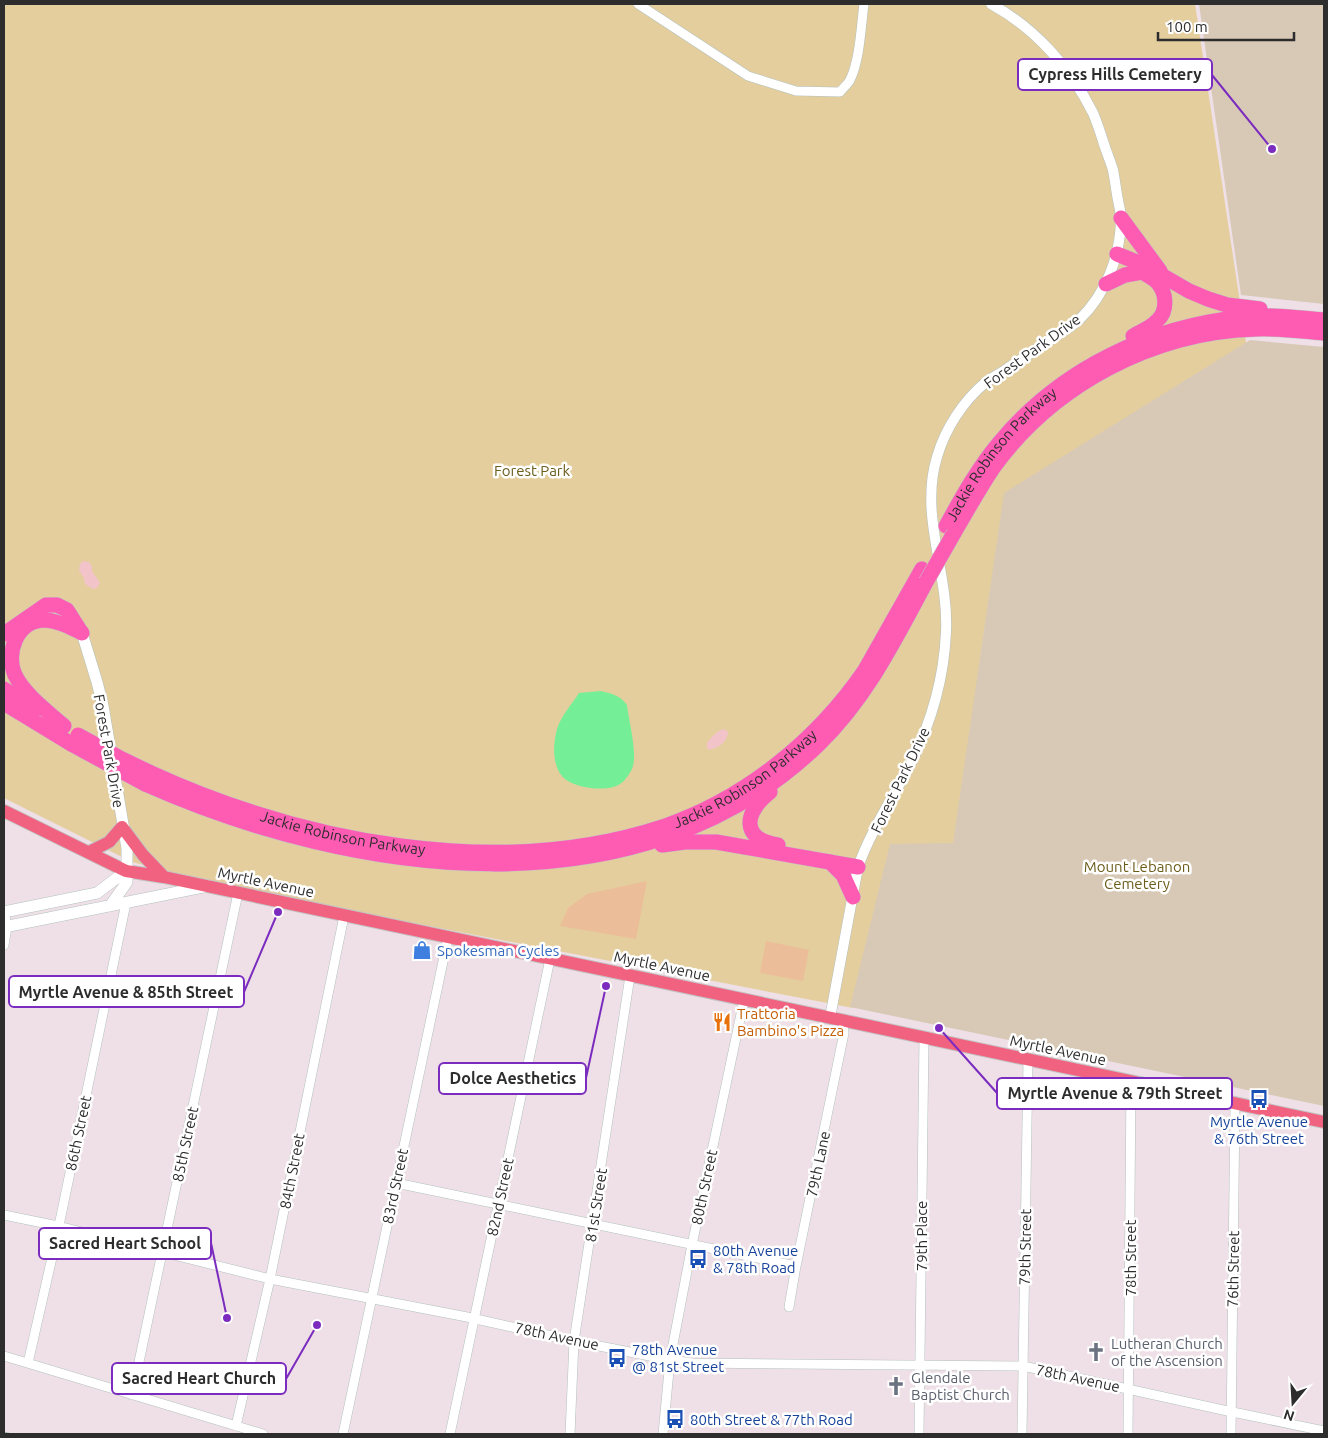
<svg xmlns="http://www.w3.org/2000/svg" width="1328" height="1438" font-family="Ubuntu,sans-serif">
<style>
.green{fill:#e4ce9d}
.sand{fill:#f2c4ca}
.cemetery{fill:#d8c9b7}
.pitch{fill:#ebbe99}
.water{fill:#74ef98}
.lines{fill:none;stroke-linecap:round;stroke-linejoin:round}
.minor-casing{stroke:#b3c0be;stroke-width:10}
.tertiary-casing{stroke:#b3c0be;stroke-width:11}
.secondary-casing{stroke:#b3c0be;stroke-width:12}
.primary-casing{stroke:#c4c4c4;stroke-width:14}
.motorway-casing{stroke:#c4c4c4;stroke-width:16}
.minor{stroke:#fff;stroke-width:9}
.tertiary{stroke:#fff;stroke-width:10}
.secondary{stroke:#fff;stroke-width:11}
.primary{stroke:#f16280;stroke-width:12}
.motorway{stroke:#fe5bb3;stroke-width:15}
.rail{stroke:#a2b7b4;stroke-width:2.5}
.motorway-bridge-casing{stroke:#c4c4c4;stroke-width:16;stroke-linecap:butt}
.motorway-bridge{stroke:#fe5bb3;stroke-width:15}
.labels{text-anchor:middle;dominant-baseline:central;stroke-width:5;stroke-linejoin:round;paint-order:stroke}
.street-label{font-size:15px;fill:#2d2d2d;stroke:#fff}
.park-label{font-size:15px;fill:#6c5d1b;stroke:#fff}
.shop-label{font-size:15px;fill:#366cbe;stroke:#fff;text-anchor:start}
.food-label{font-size:15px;fill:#c56008;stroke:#fff;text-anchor:start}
.transit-label{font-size:15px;fill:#164399;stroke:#fff;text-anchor:start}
.worship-label{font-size:15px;fill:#5b616d;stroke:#fff;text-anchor:start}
.leader{fill:none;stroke:#7b2cbf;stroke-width:2}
.callout-dot{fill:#7b2cbf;stroke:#fff;stroke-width:2}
.callout{fill:#fff;stroke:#7b2cbf;stroke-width:2}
.callout-label{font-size:16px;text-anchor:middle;font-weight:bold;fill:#2d2d2d}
</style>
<rect width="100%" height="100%" fill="#eee0e6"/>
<path class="green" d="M 4,4 L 1195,4 L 1247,349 L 990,594 L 981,651 L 955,869 L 853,1008 L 238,889 L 132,862 L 4,798 Z"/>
<path class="sand" d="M 83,561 L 89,562 L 92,567 L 92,571 L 100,583 L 97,588 L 93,589 L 85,584 L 84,578 L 79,571 L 80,564 Z
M 724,729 L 728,732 C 728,741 716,751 707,749 L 707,743 C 711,738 717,730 724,729 Z"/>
<path class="cemetery" d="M 1199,4 L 1324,4 L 1324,304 L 1241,295 Z
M 1250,340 L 1324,347 L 1324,1106 L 850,1007 L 890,844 L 953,843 L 1004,493 Z"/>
<path class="pitch" d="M 647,881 L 636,939 L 560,926 L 568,908 L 587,894 Z
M 766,941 L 809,950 L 803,981 L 760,973 Z"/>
<path class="water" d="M 601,691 C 612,694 620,695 627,705 C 629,722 637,751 633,766 C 632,771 625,781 620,784 C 608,793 571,788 562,776 C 552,764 553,744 557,729 C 561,716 572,704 579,693 Z"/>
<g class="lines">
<g class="minor-casing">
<path id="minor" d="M 638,4 L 748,76 L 796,91 L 840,92 C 843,88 848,84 850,80 C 860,60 861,26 864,4
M 4,945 L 7,926 L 4,912
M 396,1183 L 796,1266
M 4,1215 L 58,1226 L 270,1279 L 467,1317 L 574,1341 L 670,1360 L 693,1363 L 1023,1366 L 1223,1410 L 1324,1431
M 789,1307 L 796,1266 L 844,1033 L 843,1021
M 4,1356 L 263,1434
M 28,1363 L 56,1240 L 126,903
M 132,1395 L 238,893
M 236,1426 L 270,1279 L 344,916
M 343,1434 L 448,938
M 450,1434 L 550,959
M 570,1434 L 574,1341 L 630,976
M 663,1434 L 670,1360 L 692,1245 L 744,1000
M 919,1434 L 924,1038
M 1022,1434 L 1028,1060
M 1128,1434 L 1131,1082
M 1231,1434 L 1235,1104"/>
</g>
<g class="tertiary-casing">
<path id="tertiary" d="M 830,1018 L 858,867 C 871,830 893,798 911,763 C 931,723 944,677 946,632 C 949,573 919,515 937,457 C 945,429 963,401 986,382 C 993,377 1001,373 1008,368 C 1022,359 1036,350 1050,340 C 1059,334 1070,328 1079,320 C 1106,294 1120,257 1121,220 C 1121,213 1119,206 1118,200 C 1116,190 1115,180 1113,170 C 1110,160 1106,151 1103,141 C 1100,132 1097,122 1093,113 C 1070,67 1035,28 991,4"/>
</g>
<g class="secondary-casing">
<path id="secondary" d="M 82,633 L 97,682 L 103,706 L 127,848 L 127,882 L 110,906
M 4,912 L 97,893 L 126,871
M 4,927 L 208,886"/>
</g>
<g class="primary-casing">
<path id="primary" d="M 4,811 L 126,871 L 164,877 L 1324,1122
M 89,852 L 109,842 L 122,827 L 143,855 L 164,877"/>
</g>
<g class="motorway-casing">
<g id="motorway">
<path d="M 1121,218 L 1160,271"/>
<path d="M 1117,254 L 1144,265 L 1189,291 L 1208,299 L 1227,305 L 1260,309"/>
<path d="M 1106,284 L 1125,275 L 1142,272"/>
<path d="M 1133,336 C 1141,331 1151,328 1157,321 C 1168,311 1167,293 1157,282 C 1153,278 1148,276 1144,273"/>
<path id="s1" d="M 946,526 C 962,497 978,468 999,443 C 1060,369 1150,326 1245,317 C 1271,314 1298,318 1324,320"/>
<path d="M 954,533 C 967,511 979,489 993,468 C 1054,384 1153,332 1256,329 C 1279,328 1302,331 1324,333"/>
<path d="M 4,634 L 46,605 L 57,605 L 67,610 L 81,632"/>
<path d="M 4,689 L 36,709"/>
<path d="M 4,703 L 73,745"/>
<path d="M 64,726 C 48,712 24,694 15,675 C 5,653 17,620 45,620 C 58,621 70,627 82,633"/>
<path id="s2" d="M 149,772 C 304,843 499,881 665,826 C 746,798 817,740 865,670 L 922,569"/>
<path d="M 145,784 C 352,876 639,918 818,745 C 866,699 895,640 926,582"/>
<path d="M 770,792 C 744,812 740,839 778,845"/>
<path d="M 662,845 L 685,842 L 716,842 L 858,867"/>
<path d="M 830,862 L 843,875 L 853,897"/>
</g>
</g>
<use href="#minor" class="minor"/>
<use href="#tertiary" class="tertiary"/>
<use href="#secondary" class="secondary"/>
<use href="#primary" class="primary"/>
<use href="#motorway" class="motorway"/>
<path class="rail" d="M 4,1433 L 9,1434"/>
<g class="motorway-bridge-casing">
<path id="motorway-bridge" d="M 926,582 L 954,533
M 78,735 L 122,759 L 149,772
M 73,745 L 145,784"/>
</g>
<use href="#motorway-bridge" class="motorway-bridge"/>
</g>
<defs>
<g id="shop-bare" transform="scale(1.5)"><path d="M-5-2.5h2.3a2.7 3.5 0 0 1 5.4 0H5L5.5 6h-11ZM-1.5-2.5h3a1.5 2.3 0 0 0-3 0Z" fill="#3f7fe0" stroke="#fff" stroke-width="2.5" paint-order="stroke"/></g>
<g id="restaurant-bare" transform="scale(1.5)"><path d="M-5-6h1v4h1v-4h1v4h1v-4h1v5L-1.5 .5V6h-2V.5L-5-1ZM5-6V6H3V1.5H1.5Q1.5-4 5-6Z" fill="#e8710a" stroke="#fff" stroke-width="2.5" paint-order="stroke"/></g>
<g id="bus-bare" transform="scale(1.5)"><path d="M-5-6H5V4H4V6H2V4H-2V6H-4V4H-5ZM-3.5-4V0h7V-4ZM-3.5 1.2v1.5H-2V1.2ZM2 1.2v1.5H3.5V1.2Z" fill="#1a4fb4" stroke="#fff" stroke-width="2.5" paint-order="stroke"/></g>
<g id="church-bare" transform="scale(1.5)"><path d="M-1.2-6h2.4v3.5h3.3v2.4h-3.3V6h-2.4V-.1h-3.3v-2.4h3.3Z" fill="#6b7280" stroke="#fff" stroke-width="2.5" paint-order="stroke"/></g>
</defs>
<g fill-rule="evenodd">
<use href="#shop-bare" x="422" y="950"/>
<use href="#restaurant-bare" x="722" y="1022"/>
<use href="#bus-bare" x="1259" y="1099"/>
<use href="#bus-bare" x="698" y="1259"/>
<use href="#church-bare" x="1096" y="1352"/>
<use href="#bus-bare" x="617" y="1358"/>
<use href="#church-bare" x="896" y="1386"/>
<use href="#bus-bare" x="675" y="1419"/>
</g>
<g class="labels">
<g class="street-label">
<text transform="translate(1032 351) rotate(-36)">Forest Park Drive</text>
<text stroke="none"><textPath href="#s1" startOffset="91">Jackie Robinson Parkway</textPath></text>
<text transform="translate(109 751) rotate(80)">Forest Park Drive</text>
<text stroke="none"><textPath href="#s2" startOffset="624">Jackie Robinson Parkway</textPath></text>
<text transform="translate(900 780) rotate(-64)">Forest Park Drive</text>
<text stroke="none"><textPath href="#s2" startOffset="204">Jackie Robinson Parkway</textPath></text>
<text transform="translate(266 882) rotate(12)">Myrtle Avenue</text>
<text transform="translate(662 966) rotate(12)">Myrtle Avenue</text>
<text transform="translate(1058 1050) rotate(12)">Myrtle Avenue</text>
<text transform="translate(78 1133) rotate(-78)">86th Street</text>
<text transform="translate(185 1144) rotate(-78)">85th Street</text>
<text transform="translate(818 1164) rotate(-78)">79th Lane</text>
<text transform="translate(292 1171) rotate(-79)">84th Street</text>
<text transform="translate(395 1186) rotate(-78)">83rd Street</text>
<text transform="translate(704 1187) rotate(-78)">80th Street</text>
<text transform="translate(500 1197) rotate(-78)">82nd Street</text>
<text transform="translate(596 1205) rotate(-81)">81st Street</text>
<text transform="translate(921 1236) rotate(-90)">79th Place</text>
<text transform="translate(1025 1247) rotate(-89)">79th Street</text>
<text transform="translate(1130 1258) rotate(-90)">78th Street</text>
<text transform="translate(1233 1269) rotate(-89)">76th Street</text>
<text transform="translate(557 1336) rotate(12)">78th Avenue</text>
<text transform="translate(1078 1378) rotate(12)">78th Avenue</text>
</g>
<g class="park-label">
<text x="532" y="470">Forest Park</text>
<text x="1137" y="866">Mount Lebanon<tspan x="1137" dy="17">Cemetery</tspan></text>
</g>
<g class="shop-label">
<text x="437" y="950">Spokesman Cycles</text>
</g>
<g class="food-label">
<text x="737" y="1013">Trattoria<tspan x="737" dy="17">Bambino's Pizza</tspan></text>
</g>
<g class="transit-label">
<text x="1259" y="1121" text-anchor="middle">Myrtle Avenue<tspan x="1259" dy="17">&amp; 76th Street</tspan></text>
<text x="713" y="1250">80th Avenue<tspan x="713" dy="17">&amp; 78th Road</tspan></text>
<text x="632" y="1349">78th Avenue<tspan x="632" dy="17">@ 81st Street</tspan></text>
<text x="690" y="1419">80th Street &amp; 77th Road</text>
</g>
<g class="worship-label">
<text x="1111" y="1343">Lutheran Church<tspan x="1111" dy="17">of the Ascension</tspan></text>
<text x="911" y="1377">Glendale<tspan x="911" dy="17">Baptist Church</tspan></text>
</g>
</g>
<path class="leader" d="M1272 149L1212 75M278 912L244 992M606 986L586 1078M939 1028L997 1093M227 1318L211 1243M317 1325L286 1379"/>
<g class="callout-dot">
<circle cx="1272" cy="149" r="5"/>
<circle cx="278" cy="912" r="5"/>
<circle cx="606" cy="986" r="5"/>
<circle cx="939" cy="1028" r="5"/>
<circle cx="227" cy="1318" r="5"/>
<circle cx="317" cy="1325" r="5"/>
</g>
<g class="callout">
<rect x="1018" y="59" width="194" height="31" rx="5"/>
<rect x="9" y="976" width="235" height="31" rx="5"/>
<rect x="439" y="1063" width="147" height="31" rx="5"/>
<rect x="997" y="1078" width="235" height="31" rx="5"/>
<rect x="39" y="1228" width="172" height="31" rx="5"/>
<rect x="112" y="1363" width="174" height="31" rx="5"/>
</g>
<g class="callout-label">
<text x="1115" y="80">Cypress Hills Cemetery</text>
<text x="126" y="998">Myrtle Avenue &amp; 85th Street</text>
<text x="513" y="1084">Dolce Aesthetics</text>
<text x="1115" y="1099">Myrtle Avenue &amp; 79th Street</text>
<text x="125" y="1249">Sacred Heart School</text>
<text x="199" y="1384">Sacred Heart Church</text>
</g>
<rect width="1328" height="1438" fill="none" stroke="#2d2d2d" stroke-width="10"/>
<g transform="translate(1293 1403) rotate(198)" stroke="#ffffff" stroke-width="4" paint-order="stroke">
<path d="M0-4L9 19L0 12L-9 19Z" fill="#2d2d2d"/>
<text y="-8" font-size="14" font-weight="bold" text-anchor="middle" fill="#2d2d2d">N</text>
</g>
<path d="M1158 32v8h136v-8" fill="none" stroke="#2d2d2d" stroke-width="2.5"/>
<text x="1166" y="32" font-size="15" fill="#2d2d2d" stroke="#ffffff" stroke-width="4" paint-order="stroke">100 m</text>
</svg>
